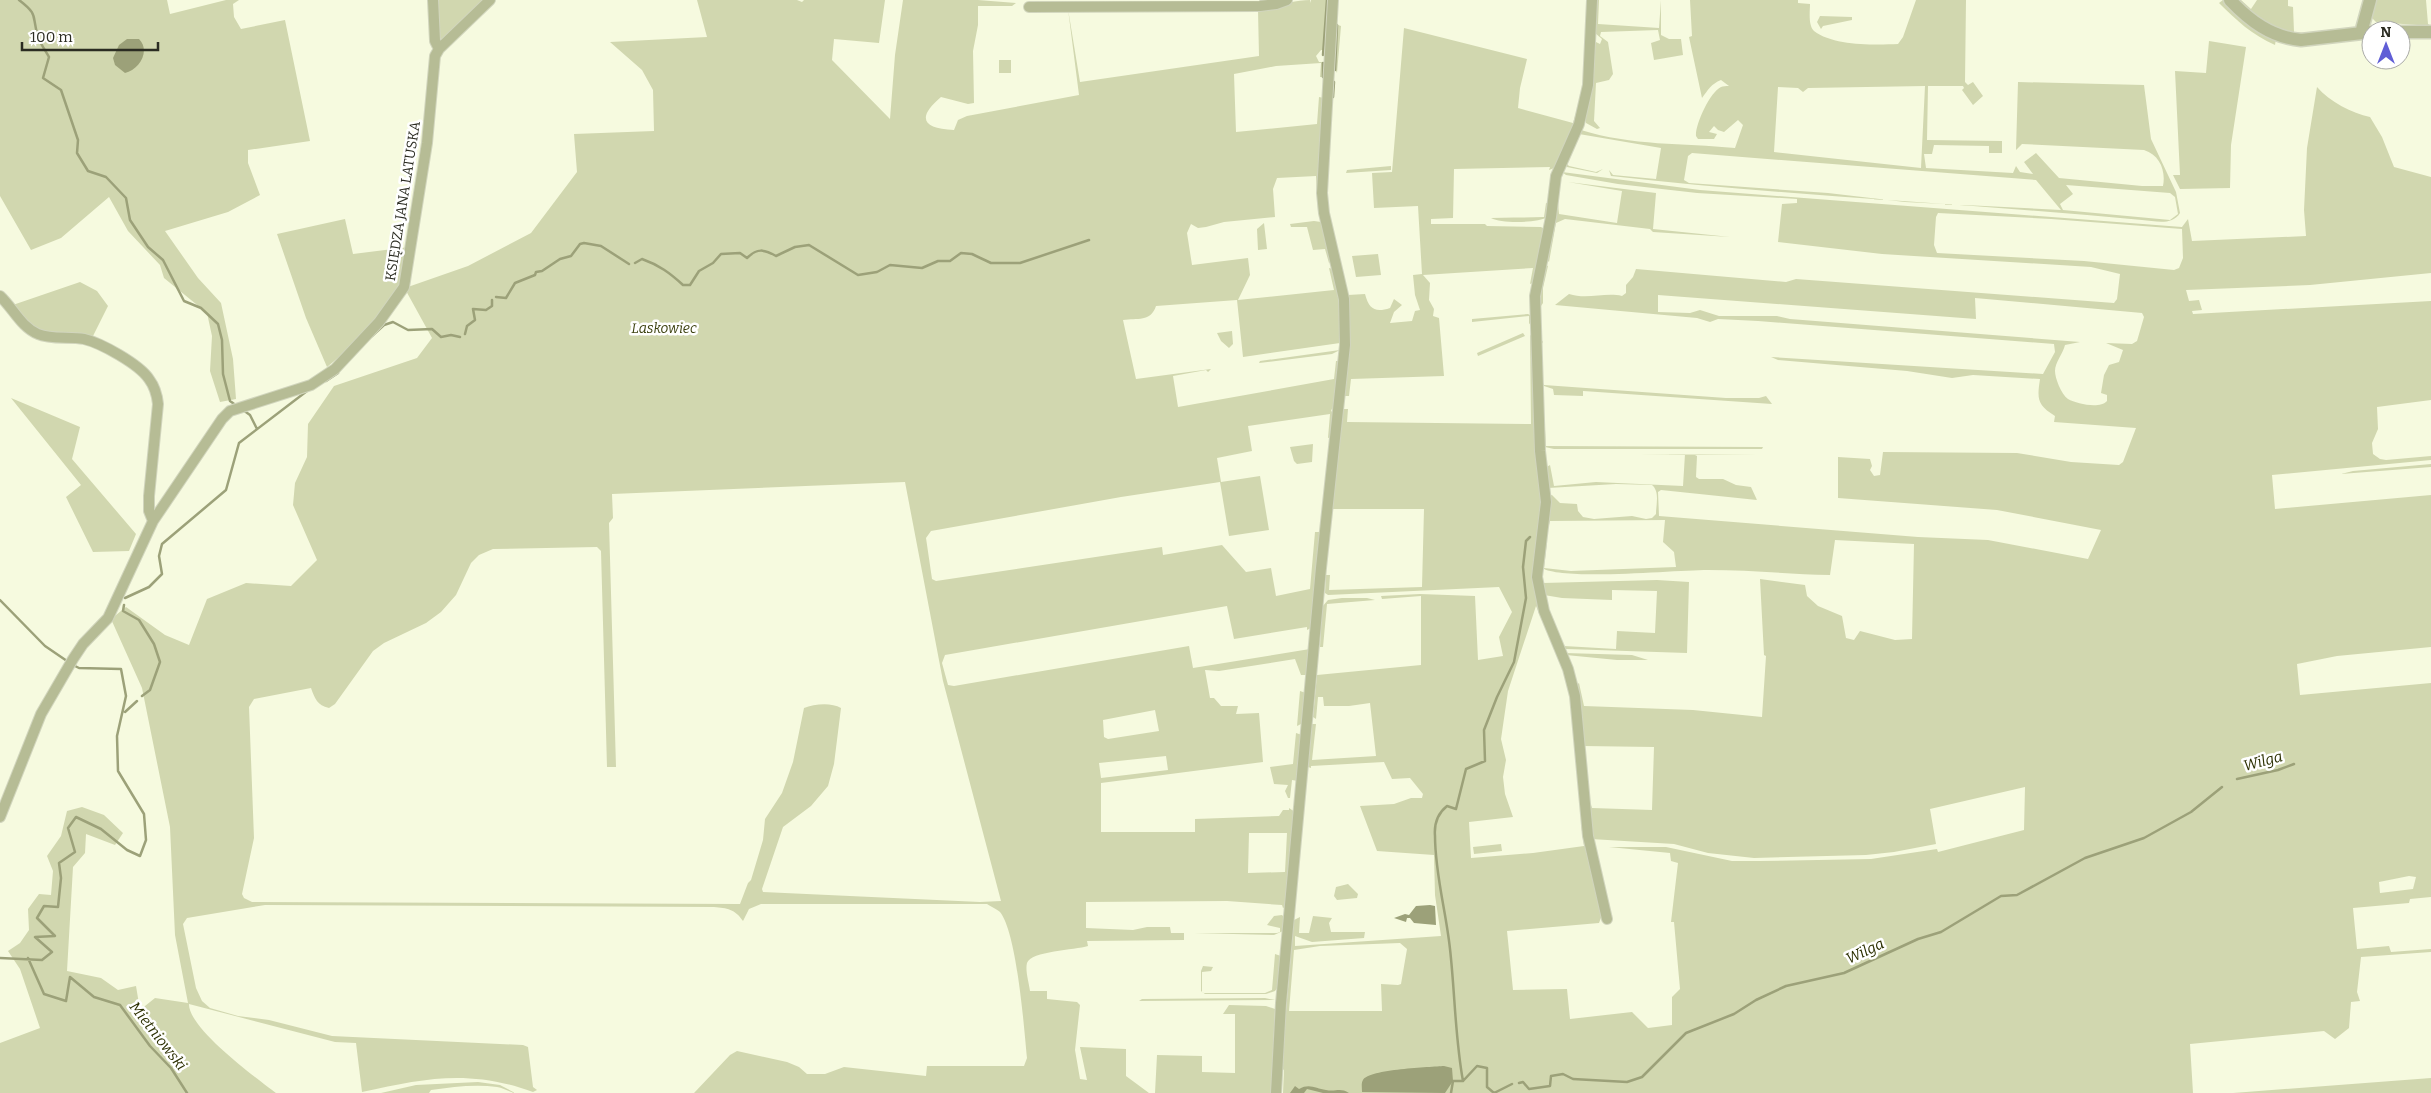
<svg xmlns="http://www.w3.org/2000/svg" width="2431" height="1093" font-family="Bitter,serif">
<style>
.green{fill:#d1d7af;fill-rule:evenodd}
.water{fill:#9ca179}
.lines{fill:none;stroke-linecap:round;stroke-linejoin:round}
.stream{stroke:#9ca179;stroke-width:2.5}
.minor-casing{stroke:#d1d5bd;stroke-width:12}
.tertiary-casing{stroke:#d1d5bd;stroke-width:15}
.minor{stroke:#b6bc95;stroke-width:10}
.tertiary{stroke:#b6bc95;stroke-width:12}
.labels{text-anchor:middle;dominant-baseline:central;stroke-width:5;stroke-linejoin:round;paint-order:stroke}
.street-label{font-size:14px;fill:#2b2c22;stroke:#fff}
.park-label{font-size:14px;font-style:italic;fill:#3c410f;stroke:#fff}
.water-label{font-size:15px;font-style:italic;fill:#2b2f00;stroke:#fff}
</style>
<rect width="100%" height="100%" fill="#f6fadf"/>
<path class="green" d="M 0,0 L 167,0 L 170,14 L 226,0 L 239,0 L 233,4 L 234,17 L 241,29 L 285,20 L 310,141 L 248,150 L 248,163 L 260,195 L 228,212 L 165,231 L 198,278 L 221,303 L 233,359 L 236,399 L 220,402 L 210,371 L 212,336 L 207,313 L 164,278 L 160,265 L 128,231 L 109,197 L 61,238 L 31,250 L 0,196 Z
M 437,0 L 485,0 L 445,38 L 441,39 L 439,37 Z
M 697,0 L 797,0 L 802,2 L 804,0 L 885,0 L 879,43 L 834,39 L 832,60 L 890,119 L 895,55 L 903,0 L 978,0 L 1016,3 L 1012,6 L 978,6 L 978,25 L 973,51 L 974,103 L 968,104 L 941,97 C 916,118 923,129 954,130 L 958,120 L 967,116 L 1079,95 L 1068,9 L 1080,82 L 1259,56 L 1258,10 C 1276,7 1292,0 1310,0 L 1310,3 L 1311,0 L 1329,0 L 1327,50 L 1321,50 L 1316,56 L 1319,62 L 1326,62 L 1325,77 L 1320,77 L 1321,63 L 1276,66 L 1234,74 L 1236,132 L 1317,124 L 1319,97 L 1324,98 L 1320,209 L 1318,211 L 1316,176 L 1277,178 L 1273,189 L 1275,217 L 1224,222 L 1206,227 L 1198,228 L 1191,224 L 1187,233 L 1192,265 L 1248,258 L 1250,275 L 1238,300 L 1334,290 L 1329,268 L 1333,269 L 1340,309 L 1340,343 L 1243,357 L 1237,300 L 1156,306 C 1151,322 1137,318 1123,320 L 1136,379 L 1211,369 L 1208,372 L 1206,370 L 1173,376 L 1178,407 L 1334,379 L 1336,361 L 1340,361 L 1334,408 L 1331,410 L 1334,417 L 1331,437 L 1328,438 L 1330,414 L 1248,426 L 1252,451 L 1217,458 L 1221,482 L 1260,476 L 1269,530 L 1229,536 L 1220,482 L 1121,497 L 931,531 L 926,538 L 932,579 L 936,581 L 1162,547 L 1163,555 L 1222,545 L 1246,572 L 1271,568 L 1276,596 L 1310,589 L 1315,532 L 1321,532 L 1311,628 L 1307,630 L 1307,627 L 1234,639 L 1227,606 L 945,655 L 942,663 L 948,685 L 954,686 L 1189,646 L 1193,668 L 1310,649 L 1307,675 L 1301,675 L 1295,659 L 1219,671 L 1205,670 L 1210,698 L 1214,698 L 1221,706 L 1238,706 L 1236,714 L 1259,713 L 1263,762 L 1101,783 L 1101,832 L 1195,832 L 1195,819 L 1279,816 L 1283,810 L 1289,810 L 1289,808 L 1295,812 L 1285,907 L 1283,908 L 1282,905 L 1227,901 L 1086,902 L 1086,928 L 1133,930 L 1147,927 L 1170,927 L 1171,933 L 1184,933 L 1184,940 L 1087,941 L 1088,946 C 1075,950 1031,951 1027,963 C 1025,971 1029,983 1030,991 L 1047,991 L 1047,999 L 1077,1002 L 1080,1005 L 1075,1050 L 1080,1079 L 1087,1080 L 1080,1047 L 1126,1049 L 1126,1076 L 1149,1093 L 694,1093 L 730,1055 L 737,1051 L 787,1062 L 799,1067 L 807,1074 L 825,1074 L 844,1067 L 926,1076 L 927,1066 L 1024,1066 L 1027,1058 C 1024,1028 1017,933 1000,912 C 997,909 991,907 987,904 L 761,904 L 749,909 L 743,921 C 735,909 727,908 714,907 L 265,905 L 187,918 L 183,924 L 196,988 L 202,1001 L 210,1008 L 238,1016 L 269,1020 L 332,1036 L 523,1045 L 528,1047 L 533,1087 L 537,1090 L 533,1092 C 469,1069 426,1078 362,1092 L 356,1043 L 335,1042 L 189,1004 C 188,1028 256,1078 276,1093 L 0,1093 L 0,1043 L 40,1028 L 20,969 L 8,951 L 20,943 L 29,930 L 28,909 L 39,894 L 51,895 L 53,871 L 47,856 L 61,836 L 67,811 L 82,807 L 104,815 L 123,833 L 115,845 L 86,834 L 85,853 L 73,867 L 67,971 L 101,978 L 118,990 L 136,986 L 140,1010 L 155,998 L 188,1003 L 175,935 L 170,827 L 142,688 L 111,619 L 126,607 L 165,635 L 189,645 L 207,599 L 246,583 L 291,586 L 317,560 L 293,505 L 295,483 L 307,457 L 308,424 L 334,386 L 417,358 L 432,338 L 405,289 L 363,337 L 327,367 L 306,318 L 277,234 L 345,219 L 353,254 L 409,247 L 405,288 L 468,266 L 531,233 L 577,172 L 574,134 L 654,131 L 653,90 L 642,70 L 610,42 L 707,37 ZM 905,482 L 943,681 L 1001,901 L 980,902 L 763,892 L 762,889 L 783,827 L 811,806 L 828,786 L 834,764 L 841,708 C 831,702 814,704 804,708 L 793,762 L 782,793 L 765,819 L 763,840 L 751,880 L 748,883 L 740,904 L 252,902 L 244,898 L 242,894 L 254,838 L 249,707 L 254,699 L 311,688 C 315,699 317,705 329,708 L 335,704 L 373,651 L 384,643 L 426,623 L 441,612 L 456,595 L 471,563 L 479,555 L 493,549 L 597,547 L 601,551 L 607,767 L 616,767 L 609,523 L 613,518 L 612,494 ZM 1155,710 L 1159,731 L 1108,739 L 1104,737 L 1103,720 ZM 1166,756 L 1168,770 L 1101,778 L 1099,763 ZM 1249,833 L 1287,833 L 1285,872 L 1248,873 Z
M 1594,0 L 1599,0 L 1598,24 L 1659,28 L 1661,0 L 1661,35 L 1669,39 L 1681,39 L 1683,55 L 1654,60 L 1651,43 L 1660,40 L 1658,30 L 1601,32 L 1600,36 L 1608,42 L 1613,74 L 1609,80 L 1596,83 L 1594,121 L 1600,128 L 1597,129 L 1586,123 L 1585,119 L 1594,41 L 1600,44 L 1602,39 L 1595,33 Z
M 1690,0 L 1798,0 L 1798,3 L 1810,4 C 1810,12 1808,25 1814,31 C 1833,46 1875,45 1898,44 L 1903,37 L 1916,0 L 1966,0 L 1965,82 L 1968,85 L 1973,82 L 1983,96 L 1973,105 L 1962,90 L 1964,88 L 1963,86 L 1928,86 L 1927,140 L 2002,141 L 2002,153 L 1989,153 L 1989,146 L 1934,145 L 1932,154 L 1924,154 L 1926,168 L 2013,173 L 2016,166 L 2020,172 L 2033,174 L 2024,162 L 2036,153 L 2059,178 L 2142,186 L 2163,186 C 2166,171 2160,155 2144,150 L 2022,144 L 2016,150 L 2018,82 L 2144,85 L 2151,139 L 2176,192 L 2180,213 C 2172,226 2155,221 2142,220 C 1965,203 1787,196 1611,176 L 1609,170 L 1613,175 L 1656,179 L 1661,148 L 1579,134 L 1567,164 L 1569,166 L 1596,172 L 1603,169 L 1597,173 L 1567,167 L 1565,164 L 1581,130 C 1632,146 1683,143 1735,148 L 1743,125 L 1738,120 L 1724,132 L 1718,130 L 1714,126 L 1709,132 L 1717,134 L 1714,139 L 1698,139 L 1696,136 C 1695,125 1710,92 1721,87 C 1723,86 1726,86 1729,86 L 1721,80 C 1711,84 1708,90 1702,98 L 1689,37 L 1692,36 ZM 1925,86 L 1921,168 L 1774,152 L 1778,87 L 1798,88 L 1803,92 L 1808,88 ZM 1692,153 L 2036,180 L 2061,210 L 1905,202 L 1828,193 L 1689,183 L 1684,180 L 1688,156 ZM 2066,185 L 2170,193 L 2175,197 L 2178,214 L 2170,220 L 2063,210 L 2060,204 L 2073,194 Z
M 2223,0 L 2236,12 L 2276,39 L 2275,45 C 2252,35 2236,20 2219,3 Z
M 2236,0 L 2241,0 L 2251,9 L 2257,0 L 2288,0 L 2288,6 L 2293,7 L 2294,32 L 2305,33 C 2279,40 2254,14 2236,0 Z
M 2374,0 L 2426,0 L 2428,24 L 2431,26 L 2389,23 L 2389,21 L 2376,22 L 2372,18 Z
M 1820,16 L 1852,17 L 1852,20 L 1823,26 L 1821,29 L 1817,22 Z
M 1338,25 L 1341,26 L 1337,73 L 1334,66 L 1336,26 Z
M 1404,28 L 1527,59 L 1520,88 L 1518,108 L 1573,123 L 1579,103 L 1580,112 L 1554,168 L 1549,170 L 1550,167 L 1454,169 L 1453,218 L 1431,219 L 1431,224 L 1485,224 L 1487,226 L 1541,227 L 1546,230 L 1535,282 L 1530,284 L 1533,268 L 1423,275 L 1430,283 L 1429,300 L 1434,309 L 1433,316 L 1439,318 L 1444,376 L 1351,379 L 1349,396 L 1344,396 L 1349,343 L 1348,295 L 1365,294 C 1369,309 1375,313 1390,308 L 1394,299 L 1402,305 L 1394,312 L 1390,323 L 1412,321 L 1415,311 L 1420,310 L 1415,295 L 1413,275 L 1422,274 L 1418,206 L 1374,208 L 1372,173 L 1392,172 Z
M 2209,41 L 2246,47 L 2231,145 L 2230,188 L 2180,189 L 2173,175 L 2180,175 L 2175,71 L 2206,73 Z
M 999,60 L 1011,60 L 1011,73 L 999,73 Z
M 2317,87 C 2330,102 2352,113 2370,117 L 2382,137 L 2394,167 L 2431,177 L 2431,273 L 2310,285 L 2186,290 L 2189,301 L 2199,300 L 2202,310 L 2192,311 L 2193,314 L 2431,301 L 2431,400 L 2377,407 L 2378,429 L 2372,443 L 2373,454 L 2380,459 L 2386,460 L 2431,456 L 2431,460 L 2272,475 L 2275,509 L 2431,495 L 2431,647 L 2337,656 L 2297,664 L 2300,695 L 2431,683 L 2431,897 L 2410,899 L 2409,903 L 2353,908 L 2357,949 L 2389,946 L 2391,952 L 2431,949 L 2431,952 L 2361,957 L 2357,992 L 2360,1001 L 2351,1002 L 2349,1028 L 2335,1039 L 2324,1031 L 2190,1044 L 2193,1093 L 1283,1093 L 1284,1070 L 1281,1068 L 1294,920 L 1300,917 L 1299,933 L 1309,933 L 1313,916 L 1332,918 L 1329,923 L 1331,932 L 1365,932 L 1364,938 L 1312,942 L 1295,936 L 1295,946 L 1441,936 L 1435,895 L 1434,855 L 1377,851 L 1360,806 L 1394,804 L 1411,798 L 1422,798 L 1423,794 L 1410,778 L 1392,779 L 1384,762 L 1311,766 L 1311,768 L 1308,767 L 1312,724 L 1316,724 L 1312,760 L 1376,756 L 1370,703 L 1349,706 L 1324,706 L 1323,697 L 1318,697 L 1316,719 L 1313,717 L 1317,675 L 1421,665 L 1421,596 L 1382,599 L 1381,596 L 1420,594 L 1475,596 L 1478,660 L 1503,656 L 1499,637 L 1512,612 L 1499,587 L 1328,595 L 1325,593 L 1326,575 L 1330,575 L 1329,590 L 1422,587 L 1424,509 L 1331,509 L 1343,409 L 1348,409 L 1347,422 L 1531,424 L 1530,335 L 1532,336 L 1543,489 L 1537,551 L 1556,653 L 1536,606 L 1508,691 L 1501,739 L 1506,760 L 1503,777 L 1505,794 L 1513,817 L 1469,822 L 1471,858 L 1533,853 L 1584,846 L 1581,824 L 1584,826 L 1602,915 L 1599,923 L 1507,931 L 1513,990 L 1567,989 L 1570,1019 L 1632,1012 L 1648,1028 L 1672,1025 L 1672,997 L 1680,989 L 1674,922 L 1671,922 L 1678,863 L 1671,861 L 1670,853 L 1609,847 L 1666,847 L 1732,861 L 1759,861 L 1871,859 L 1937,849 L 1938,852 L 2024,830 L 2025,787 L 1930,809 L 1936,844 L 1894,852 L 1866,855 L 1754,858 L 1708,853 L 1674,844 L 1591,839 L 1588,805 L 1591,805 L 1592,808 L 1652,810 L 1654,747 L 1583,746 L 1575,686 L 1579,683 L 1584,706 L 1693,710 L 1762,717 L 1766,656 L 1764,655 L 1760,579 L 1805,585 L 1807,596 L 1818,606 L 1842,616 L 1846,638 L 1854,640 L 1860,631 L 1895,640 L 1912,639 L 1914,544 L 1835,540 L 1830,575 C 1789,574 1749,570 1708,570 C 1675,570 1564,581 1542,568 L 1543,542 L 1547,542 L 1544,568 L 1571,571 L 1676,567 L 1674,552 L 1663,542 L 1665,520 L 1550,521 L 1548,529 L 1546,528 L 1548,496 L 1552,495 L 1560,503 L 1577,504 L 1578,511 L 1583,517 L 1594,519 L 1632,516 L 1646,519 L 1652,518 L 1656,514 C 1656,504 1660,492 1652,485 L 1616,484 L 1548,488 L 1545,468 L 1550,465 L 1554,486 L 1596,482 L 1683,486 L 1685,454 L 1639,454 L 1758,455 L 1695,455 L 1697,456 L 1696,477 L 1699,479 L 1723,479 L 1736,485 L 1751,487 L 1757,500 L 1661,490 L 1658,492 L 1659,516 L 1918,537 L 1988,540 L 2088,559 L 2101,530 L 1997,510 L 1838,498 L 1838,457 L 1870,459 L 1872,466 L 1870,470 L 1874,476 L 1880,475 L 1883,452 L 2017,453 L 2071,462 L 2119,465 L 2123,462 L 2136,428 L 2054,422 L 2055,416 C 2037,405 2037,399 2040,379 L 1973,375 L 1952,378 L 1907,371 L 1778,360 L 1771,357 L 2043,374 L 2055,352 L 2054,344 L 1758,321 L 1718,319 L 1710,322 L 1697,318 L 1555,305 L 1569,294 C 1587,300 1605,292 1622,296 L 1626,293 L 1626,285 L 1633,277 L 1636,269 L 1786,282 L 1796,279 L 2114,303 L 2117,299 L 2120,274 L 2091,267 L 1882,254 L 1778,242 L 1782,204 L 1797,203 L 1797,199 L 1697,193 L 1618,184 L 1566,175 L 1562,172 L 1700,190 L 2182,227 L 2188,219 L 2192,241 L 2306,236 L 2304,210 L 2307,148 ZM 1938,213 L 2051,219 L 2182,229 L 2183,258 L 2179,268 L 2174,270 L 2084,261 L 1937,253 L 1934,245 L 1936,217 ZM 1658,295 L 1976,319 L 1975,298 L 2142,313 L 2144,317 L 2137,341 L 2132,344 L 2106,343 L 2123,350 L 2119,362 L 2109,365 L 2104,375 L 2101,393 L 2107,395 L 2107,401 C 2100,409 2077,404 2068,399 C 2061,394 2055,378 2055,371 C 2055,362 2063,354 2065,345 L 2080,342 L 1790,319 L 1777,316 L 1719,316 L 1700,310 L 1690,313 L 1658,312 ZM 2409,876 L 2416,877 L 2413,889 L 2380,893 L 2379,882 ZM 1400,943 L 1407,949 L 1401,984 L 1398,985 L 1381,984 L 1382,1011 L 1289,1011 L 1294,950 L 1320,946 Z
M 1391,166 L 1391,170 L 1346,173 L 1347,170 Z
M 1568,182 L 1656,193 L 1653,229 L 1730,237 L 1653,232 L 1650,229 L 1565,219 L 1556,223 L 1549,262 L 1547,260 L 1555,203 L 1558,203 L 1559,214 L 1617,223 L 1622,191 Z
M 1546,203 L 1550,204 L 1548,217 C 1537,223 1502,224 1491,218 L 1544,217 Z
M 1314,221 L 1321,222 L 1331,261 L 1329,263 L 1325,249 L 1313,250 L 1307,227 L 1291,227 L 1290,224 Z
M 1264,223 L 1267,249 L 1258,250 L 1257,229 Z
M 1378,254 L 1381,275 L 1356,277 L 1352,256 Z
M 1545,265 L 1548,266 L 1543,288 L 1543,303 L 1541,306 C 1540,316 1537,334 1543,342 L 1540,346 L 1542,381 L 1544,385 L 1726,398 L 1759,398 L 1766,396 L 1772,404 L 1583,391 L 1583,396 L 1554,395 L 1553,389 L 1541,385 L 1538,303 Z
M 80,282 L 97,291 L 108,306 L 90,342 L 52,339 L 4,308 Z
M 1528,314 L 1532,316 L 1532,322 L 1529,324 L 1529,316 L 1472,322 L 1472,319 Z
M 1232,331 L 1233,344 L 1229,348 L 1221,341 L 1217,333 Z
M 1523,333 L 1525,336 L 1478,356 L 1477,353 Z
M 1340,350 L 1332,354 L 1259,363 L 1260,361 Z
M 1543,397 L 1546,446 L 1763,447 L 1762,449 L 1554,449 L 1545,447 Z
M 11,398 L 80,427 L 72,459 L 136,534 L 129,551 L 93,552 L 66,497 L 81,485 Z
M 1313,444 L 1312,462 L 1297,464 L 1294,461 L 1290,447 Z
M 2431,464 L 2431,467 L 2341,474 L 2353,471 Z
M 1657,580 L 1689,582 L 1687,653 L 1566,649 L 1561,646 L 1561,641 L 1564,646 L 1616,649 L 1617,631 L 1655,633 L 1657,591 L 1612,590 L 1612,600 L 1562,598 L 1544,595 L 1543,583 Z
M 1342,598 L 1367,598 L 1375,600 L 1327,604 L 1323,647 L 1320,647 L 1322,607 L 1328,600 Z
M 1565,653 L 1632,655 L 1648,660 L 1617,660 L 1566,655 Z
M 1300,691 L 1306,693 L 1303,723 L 1297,726 Z
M 1296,733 L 1302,735 L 1298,781 L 1292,780 L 1290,798 L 1288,798 L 1285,791 L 1288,785 L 1274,784 L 1270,767 L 1293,764 Z
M 1501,844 L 1502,851 L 1474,854 L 1473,847 Z
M 1348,884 L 1358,894 L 1357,898 L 1337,900 L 1334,896 L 1336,887 Z
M 1282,915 L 1284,917 L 1283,931 L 1274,935 L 1194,933 L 1277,933 L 1280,932 L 1280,928 L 1267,925 L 1274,916 Z
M 1275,954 L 1281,956 L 1278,987 L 1275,991 L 1266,994 L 1205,994 L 1201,991 L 1201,971 L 1203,966 L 1213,967 L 1211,971 L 1202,972 L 1202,992 L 1204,993 L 1265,993 L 1272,990 Z
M 1265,998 L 1275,1000 L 1139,1001 L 1142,999 Z
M 1229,1005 L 1266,1006 L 1275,1009 L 1271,1093 L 1155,1093 L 1157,1055 L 1202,1056 L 1202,1072 L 1235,1073 L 1235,1014 L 1223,1014 Z
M 2431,1078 L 2431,1093 L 2233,1093 Z
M 478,1082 L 500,1085 L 515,1093 C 509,1092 504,1088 497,1087 C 475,1084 453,1087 431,1090 L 429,1093 L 381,1093 L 416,1085 Z"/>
<path class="water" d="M 127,39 L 139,39 C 151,51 139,70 125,73 L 115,65 L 113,58 L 119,45 Z
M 1430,905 L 1435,906 L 1436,925 L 1414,923 L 1410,918 L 1407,918 L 1406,922 L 1394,918 L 1405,914 L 1409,915 L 1416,906 Z
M 1444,1066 L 1452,1068 L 1453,1081 L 1445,1093 L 1362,1092 C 1362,1088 1361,1083 1363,1080 C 1369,1069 1431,1067 1444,1066 Z
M 1295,1086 L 1299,1089 C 1310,1083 1316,1089 1326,1090 C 1336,1092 1340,1087 1349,1093 L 1323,1093 L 1307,1089 L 1304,1093 L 1290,1093 Z"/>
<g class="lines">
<path class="stream" d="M 19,0 C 40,16 31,16 38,36 C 40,44 46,51 49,57 L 43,78 L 61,90 L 78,140 L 77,153 L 88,171 L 106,177 L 126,198 L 130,220 L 148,247 L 163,260 L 184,301 L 201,308 L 218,324 L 222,340 L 223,374 L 230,401 L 237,406
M 1323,55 L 1327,0
M 1323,63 L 1323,77
M 1335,70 L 1337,25
M 1333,97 L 1334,82
M 635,263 L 642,259 C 659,265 670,273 683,285 L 690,285 L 699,271 L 713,263 L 721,254 L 740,253 L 747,258 C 757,248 764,249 776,256 L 795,247 L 809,245 L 858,275 L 877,272 L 890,265 L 922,268 L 938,261 L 950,261 L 961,253 L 972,254 L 991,263 L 1020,263 L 1089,240
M 496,297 L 506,298 L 515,283 L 535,275 L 536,272 L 542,271 L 560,259 L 571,256 L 580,244 L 584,243 L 601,246 L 629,264
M 465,334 L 467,326 L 475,320 L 473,309 L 486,310 L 492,306 L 492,300
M 372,336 L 384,325 L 393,322 L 408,330 L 432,329 L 441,337 L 451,335 L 460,337
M 326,381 L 338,373
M 243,410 L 250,415 L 257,429
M 125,598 L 149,587 L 162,574 L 159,556 L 162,544 L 226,490 L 239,443 L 307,391
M 0,600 L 45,646 L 67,661
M 124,605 L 123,611 L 139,620 L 154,644 L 160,662 L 150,690 L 142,696
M 125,712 L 137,701
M 2237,779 L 2278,770 L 2294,764
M 0,958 L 42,960 L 52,952 L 35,937 L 55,936 L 37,918 L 44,906 L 58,907 L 61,878 L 59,863 L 75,852 L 68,828 L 76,817 L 101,829 L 127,850 L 140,856 L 146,840 L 144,814 L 118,771 L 117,736 L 126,696 L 121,669 L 79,668 L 75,666
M 28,958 L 44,994 L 66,1001 L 70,977 L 94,997 L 120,1005 L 150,1046 L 171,1068 L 187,1093
M 1463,1081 C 1455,1038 1455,993 1450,949 C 1446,911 1435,874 1435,836 C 1434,824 1437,814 1447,806 L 1456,809 L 1466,769 L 1485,761 L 1484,730 L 1497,697 L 1514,662 L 1526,598 L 1523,567 L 1526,541 L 1530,537
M 1519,1083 L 1523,1082 L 1529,1089 L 1550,1086 L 1551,1076 L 1563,1074 L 1573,1079 L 1627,1082 L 1642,1077 L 1686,1033 L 1734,1014 L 1756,1000 L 1786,986 L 1844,973 L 1918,939 L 1941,932 L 2001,896 L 2017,895 L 2085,858 L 2144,838 L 2191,812 L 2222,787
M 1451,1093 L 1453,1081 L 1463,1081 L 1477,1066 L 1487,1068 L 1487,1087 L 1494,1093
M 1494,1093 L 1512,1084"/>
<g class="minor-casing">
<path id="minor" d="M 433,0 L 435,41 L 439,49
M 1592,0 L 1588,85 L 1579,124 L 1556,176 L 1551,217 L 1535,296 L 1540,451 L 1546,502 L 1537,577 L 1544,611 L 1568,669 L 1575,696 L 1588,836 L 1607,919
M 1029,7 L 1260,6 L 1276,4 L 1287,0
M 0,296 C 13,308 21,327 38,334 C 51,340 70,336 84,339 C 101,343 139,364 149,379 C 155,387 157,394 158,404 L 149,496 L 149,511 L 153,521
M 0,817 L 41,714 L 73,659 L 83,644 L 108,618 L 153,521 L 222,419 L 230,411 L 311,385 L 335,369 L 379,322 L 404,287 L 427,143 L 435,56 L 439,49 L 490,0
M 1276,1093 L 1281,1003 L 1321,568 L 1345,345 L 1344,299 L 1324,213 L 1322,193 L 1333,0"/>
</g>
<g class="tertiary-casing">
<path id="tertiary" d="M 2230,0 C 2250,21 2271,37 2301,40 L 2371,32
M 2401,32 L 2431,32
M 2361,33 L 2370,0"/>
</g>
<use href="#minor" class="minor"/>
<use href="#tertiary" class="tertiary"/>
</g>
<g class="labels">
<g class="street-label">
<text transform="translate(403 201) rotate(-81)">KSIĘDZA JANA LATUSKA</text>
</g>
<g class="park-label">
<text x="664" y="328">Laskowiec</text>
</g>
<g class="water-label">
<text transform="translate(2263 761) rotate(-15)">Wilga</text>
<text transform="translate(1865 951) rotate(-25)">Wilga</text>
<text transform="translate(158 1036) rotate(52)">Mietniowski</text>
</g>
</g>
<g transform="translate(2386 45)"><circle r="24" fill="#ffffff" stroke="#aaaba7"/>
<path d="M0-4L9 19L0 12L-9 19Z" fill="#605ed6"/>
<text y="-8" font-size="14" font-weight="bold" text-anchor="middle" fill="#2b2c22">N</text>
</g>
<path d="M22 42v8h136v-8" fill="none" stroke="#2b2c22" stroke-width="2.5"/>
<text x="30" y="42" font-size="15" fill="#2b2c22" stroke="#ffffff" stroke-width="4" paint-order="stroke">100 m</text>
</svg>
